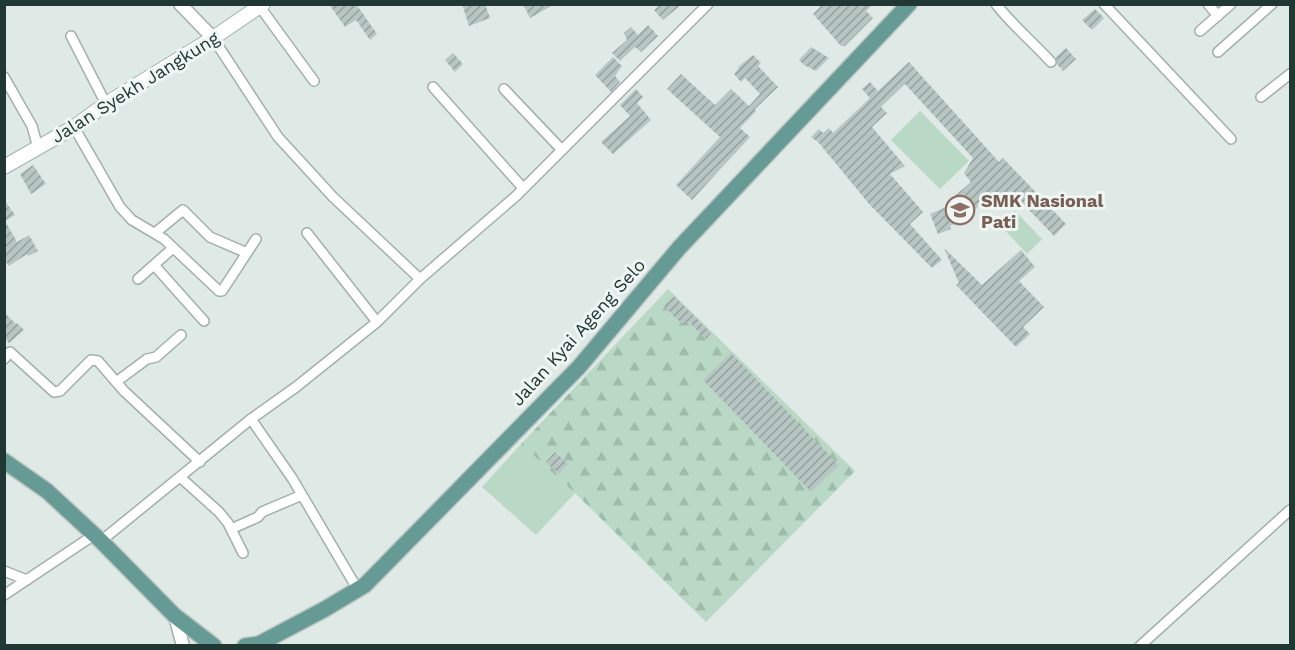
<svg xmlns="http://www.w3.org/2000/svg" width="1295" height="650" font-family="'Work Sans',sans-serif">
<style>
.green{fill:#b9d9c6}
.forest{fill:url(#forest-firs)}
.building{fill:url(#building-hatch)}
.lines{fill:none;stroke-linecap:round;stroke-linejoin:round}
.minor-casing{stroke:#a2b0ad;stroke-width:12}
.tertiary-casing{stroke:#a2b0ad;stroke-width:15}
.secondary-casing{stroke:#9fb4af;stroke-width:16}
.primary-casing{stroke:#bcc3c2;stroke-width:18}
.minor{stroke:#fff;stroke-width:9}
.tertiary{stroke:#fff;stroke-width:12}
.secondary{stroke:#fff;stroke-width:14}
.primary{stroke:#669b95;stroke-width:15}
.labels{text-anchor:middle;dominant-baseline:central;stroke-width:6;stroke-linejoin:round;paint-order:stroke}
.street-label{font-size:18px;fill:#213734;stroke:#eff6f3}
.education-label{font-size:18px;font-weight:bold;fill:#785e54;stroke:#eff6f3;text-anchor:start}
</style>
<defs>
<pattern id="forest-firs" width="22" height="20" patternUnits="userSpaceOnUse" patternTransform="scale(1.5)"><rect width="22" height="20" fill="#b9d9c6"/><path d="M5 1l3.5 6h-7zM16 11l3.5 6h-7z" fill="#9fbbab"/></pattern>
<pattern id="building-hatch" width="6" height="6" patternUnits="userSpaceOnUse" patternTransform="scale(1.5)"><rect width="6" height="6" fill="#b7c6c2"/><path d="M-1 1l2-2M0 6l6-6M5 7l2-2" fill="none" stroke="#94a29e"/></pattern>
</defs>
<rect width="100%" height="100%" fill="#dfe9e6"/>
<path class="green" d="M 920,111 L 969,161 L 940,189 L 891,140 Z
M 1015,211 L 1042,239 L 1027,254 L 1000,225 Z
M 521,444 L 575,493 L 536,535 L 482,487 Z"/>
<path class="forest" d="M 668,289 L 855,471 L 706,622 L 575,493 L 521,444 Z"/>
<path class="building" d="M 329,4 L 356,4 L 377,34 L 370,40 L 356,20 L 345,27 Z
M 462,4 L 485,4 L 490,18 L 469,26 Z
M 523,4 L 555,4 L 530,18 Z
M 661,4 L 682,4 L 663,20 L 654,10 Z
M 823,4 L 873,4 L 866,11 L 873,18 L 845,46 L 841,46 L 813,14 Z
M 1095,9 L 1104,18 L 1092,30 L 1082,20 Z
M 648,25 L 658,36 L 641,52 L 635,47 L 620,61 L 612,53 L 627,40 L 624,33 L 631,27 L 638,35 Z
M 811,47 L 829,58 L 816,71 L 804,65 L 799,60 Z
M 1066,48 L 1076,59 L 1063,71 L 1057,64 L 1056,57 Z
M 453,53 L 463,64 L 455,72 L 445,60 Z
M 753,55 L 761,63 L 758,66 L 778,87 L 755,109 L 756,111 L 740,128 L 750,137 L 692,200 L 676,185 L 720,137 L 667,89 L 681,74 L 715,105 L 731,89 L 749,106 L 760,94 L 745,78 L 741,82 L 734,74 L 739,68 L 738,67 Z
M 613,57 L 622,66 L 615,76 L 620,82 L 611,92 L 595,75 Z
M 909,62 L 999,162 L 1003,158 L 1066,224 L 1054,236 L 1011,191 L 992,207 L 986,200 L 961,221 L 950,226 L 951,229 L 938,234 L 930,214 L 953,204 L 950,200 L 971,182 L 964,173 L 973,158 L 905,84 L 881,107 L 887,113 L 872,127 L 905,166 L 890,174 L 923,212 L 910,224 L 942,260 L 932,268 L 870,205 L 818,142 L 811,137 L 819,129 L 823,133 L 829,128 L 833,133 L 870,98 L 862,89 L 870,82 L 878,91 Z
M 636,89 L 643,97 L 637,103 L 651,120 L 613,154 L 601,142 L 630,116 L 620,105 Z
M 33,165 L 46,184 L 31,194 L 20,174 Z
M 4,200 L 15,215 L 5,221 L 17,242 L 29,235 L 38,251 L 28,256 L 27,254 L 9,266 L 4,259 Z
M 944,248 L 982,285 L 1021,250 L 1035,267 L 1019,281 L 1044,307 L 1023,327 L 1030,334 L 1016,347 L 956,285 L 959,283 Z
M 674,296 L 711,333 L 706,339 L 688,321 L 683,325 L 664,306 Z
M 4,312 L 16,324 L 17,323 L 24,330 L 9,343 L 4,337 Z
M 731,353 L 839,465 L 811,492 L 703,380 Z
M 555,452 L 568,464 L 559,474 L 546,462 Z"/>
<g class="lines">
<g class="minor-casing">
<path id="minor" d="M 996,4 C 1012,25 1033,42 1051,62
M 1104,4 L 1231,139
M 1208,4 L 1218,16
M 260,7 L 314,81
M 1200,31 L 1231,4
M 71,36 L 106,104
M 213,38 L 278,137 L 333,197 L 420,279
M 1218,52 L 1272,4
M 4,77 L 32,126 L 38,148
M 433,87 L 523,188
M 504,89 L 561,149
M 1261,97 L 1290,74
M 74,127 L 120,207 L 132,220 L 164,239 L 219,291 L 222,291 L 256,239
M 155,233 L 183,210 L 210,237 L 247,253
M 307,233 L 377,322
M 154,265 L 204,321
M 138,279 L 173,248
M 4,359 L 10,352 L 54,392 L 60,391 L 91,360 L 98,361 L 124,391 L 200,462
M 116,382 L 147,359 L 156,357 L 181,335
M 251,419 L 292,478 L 358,590
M 180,477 L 219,512 L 228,523 L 243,553
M 231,529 L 258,517 L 262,512 L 302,495
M 101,541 L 251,419 L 296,387 L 377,322 L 420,279 L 516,196 L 708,4
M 4,571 L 27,580
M 4,595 L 94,535
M 1140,646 L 1290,510"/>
</g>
<g class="tertiary-casing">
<path id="tertiary" d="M 180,4 L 213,38
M 175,616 L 183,646"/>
</g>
<g class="secondary-casing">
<path id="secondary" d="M 4,167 L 74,127 L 106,104 L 213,38 L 263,4"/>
</g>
<g class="primary-casing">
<path id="primary" d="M 4,461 L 47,491 L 101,541 L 175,616 L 214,646
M 245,646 L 259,644 L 325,609 L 365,585 L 579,367 L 679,248 L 909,4"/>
</g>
<use href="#minor" class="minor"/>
<use href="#tertiary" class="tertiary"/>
<use href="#secondary" class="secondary"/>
<use href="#primary" class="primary"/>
</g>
<defs>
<g id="school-ring" transform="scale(1.5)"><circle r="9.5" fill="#eff6f3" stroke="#8d6e63" stroke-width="1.5"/><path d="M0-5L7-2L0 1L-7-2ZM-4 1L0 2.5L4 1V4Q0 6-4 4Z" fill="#8d6e63"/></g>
</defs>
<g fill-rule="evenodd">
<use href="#school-ring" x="960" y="210"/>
</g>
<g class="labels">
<g class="street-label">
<text transform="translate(135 87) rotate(-32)">Jalan Syekh Jangkung</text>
<text transform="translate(578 332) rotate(-48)">Jalan Kyai Ageng Selo</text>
</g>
<g class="education-label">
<text x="981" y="200">SMK Nasional<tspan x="981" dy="21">Pati</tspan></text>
</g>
</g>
<rect width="1295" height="650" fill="none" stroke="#213734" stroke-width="12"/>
</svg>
